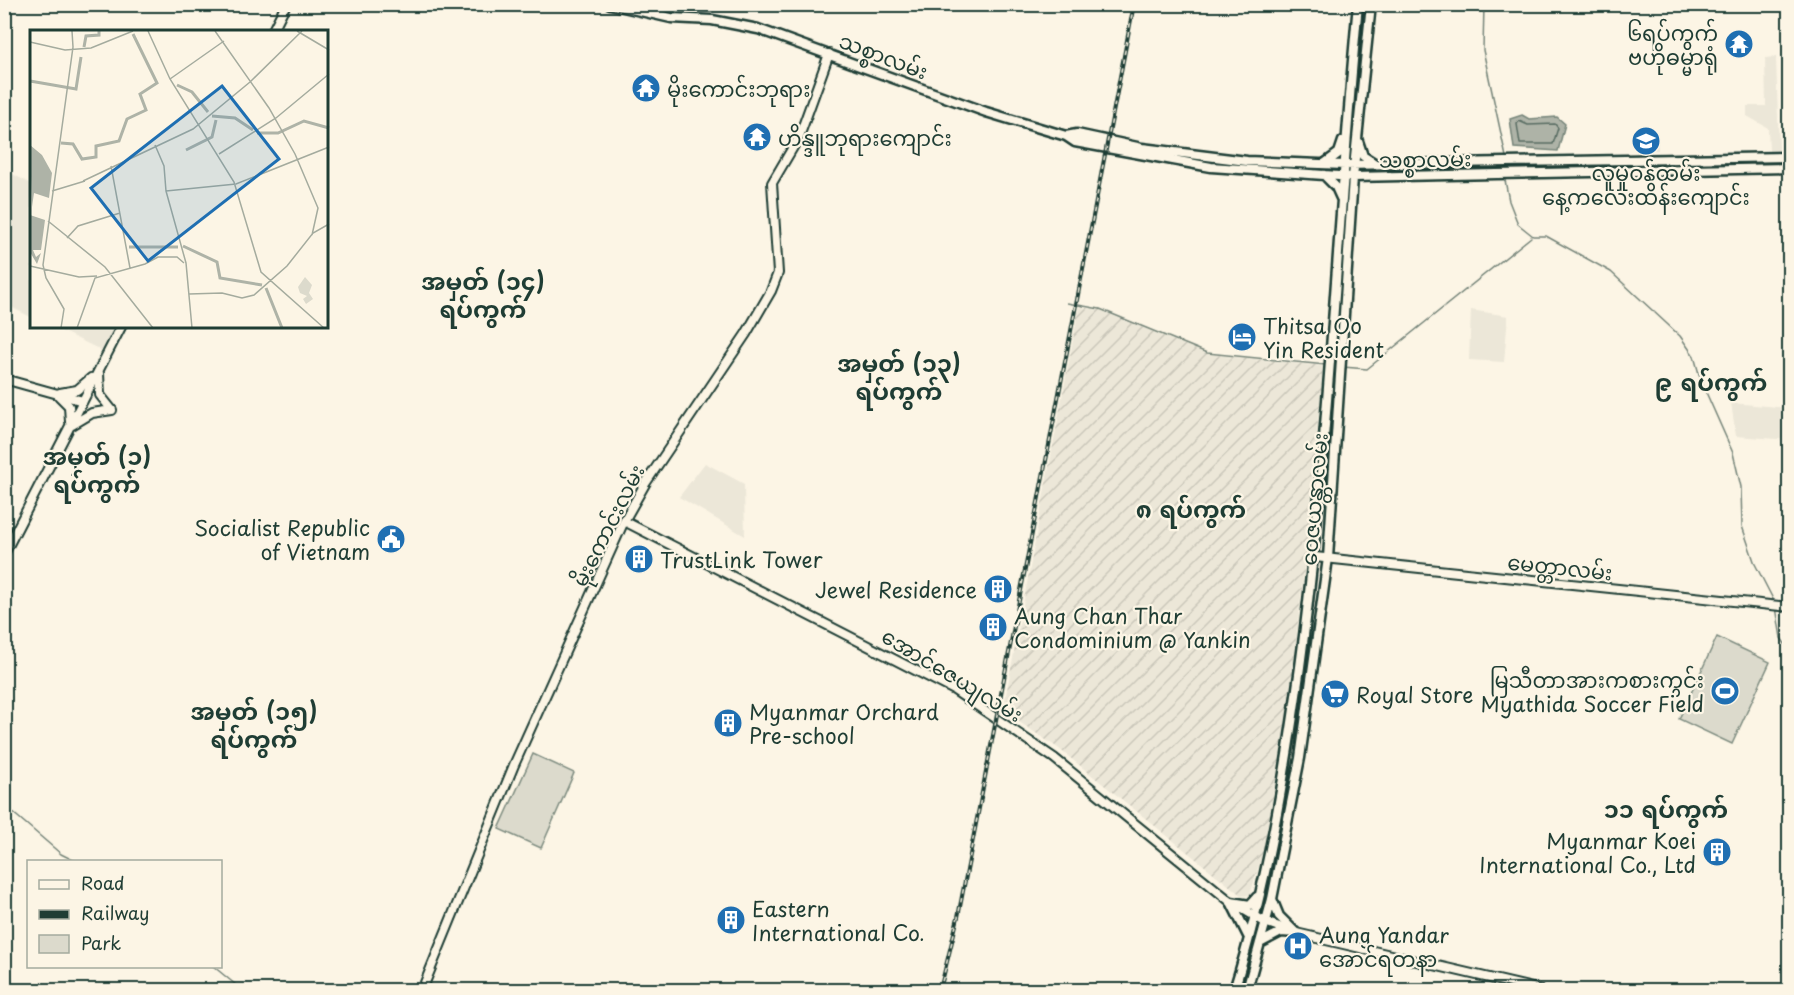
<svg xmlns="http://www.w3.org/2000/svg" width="1794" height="995" font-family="'Playpen Sans','Noto Sans Myanmar',sans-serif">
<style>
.built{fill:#ece7d8}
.industrial{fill:url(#industrial-furrows)}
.green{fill:#dcdacc;stroke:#7e8c80;stroke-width:1.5}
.water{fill:#aeb3a7;stroke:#758479;stroke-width:1.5}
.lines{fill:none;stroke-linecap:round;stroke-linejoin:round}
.shore{stroke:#586c62;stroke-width:1.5}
.stream{stroke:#758479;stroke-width:1.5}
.secondary-casing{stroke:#1f3d34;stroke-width:12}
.primary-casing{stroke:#1f3d34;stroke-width:13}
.secondary{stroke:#fcf5e5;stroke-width:8}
.primary{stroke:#fcf5e5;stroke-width:8}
.rail-casing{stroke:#1f3d34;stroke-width:4}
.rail{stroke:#fcf5e5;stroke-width:1.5;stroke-dasharray:4.5;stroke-linecap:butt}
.labels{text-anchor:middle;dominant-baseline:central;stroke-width:4.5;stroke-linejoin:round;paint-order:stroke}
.poi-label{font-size:21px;fill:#1f3d34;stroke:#fcf5e5;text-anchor:start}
.street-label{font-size:21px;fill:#1f3d34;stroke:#fcf5e5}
.quarter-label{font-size:24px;font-weight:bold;fill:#1f3d34;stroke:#fcf5e5}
.inset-river{fill:none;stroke:#aeb3a7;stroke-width:3}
.inset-road{fill:none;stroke:#a4ab9e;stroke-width:1.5}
.view{fill:#1f6fb2;fill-opacity:0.15;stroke:#1f6fb2;stroke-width:3}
.inset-edge{fill:none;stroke:#1f3d34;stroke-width:3}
</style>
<defs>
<pattern id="industrial-furrows" width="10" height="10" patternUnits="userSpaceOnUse" patternTransform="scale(1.5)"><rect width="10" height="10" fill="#ece7d8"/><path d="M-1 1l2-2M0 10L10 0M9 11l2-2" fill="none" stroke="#cac7ba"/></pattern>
</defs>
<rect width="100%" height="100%" fill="#fcf5e5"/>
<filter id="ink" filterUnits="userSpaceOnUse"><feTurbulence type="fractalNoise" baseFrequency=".0167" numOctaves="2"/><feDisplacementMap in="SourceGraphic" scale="12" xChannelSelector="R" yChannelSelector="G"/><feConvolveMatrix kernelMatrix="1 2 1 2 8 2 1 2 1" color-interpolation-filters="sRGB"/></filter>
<g filter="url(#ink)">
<path class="built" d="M 1776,57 L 1779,151 L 1769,151 L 1768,128 L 1747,116 L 1747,106 L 1766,106 L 1765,58 Z
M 1657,132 L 1658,150 L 1635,150 L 1634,133 Z
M 5,170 L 31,184 L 31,317 L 5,304 Z
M 1471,310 L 1508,316 L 1504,362 L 1469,360 Z
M 53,327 L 115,327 L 103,351 Z
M 1731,403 L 1789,408 L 1789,440 L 1736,436 Z
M 705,463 L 744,484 L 745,536 L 679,497 Z"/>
<path class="industrial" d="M 1079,307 L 1100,310 L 1207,354 L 1323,366 L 1311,508 L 1289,705 L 1264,849 L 1250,895 L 1242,896 L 1058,748 L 1003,711 Z"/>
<path class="green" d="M 1717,637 L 1770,662 L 1732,744 L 1679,719 Z
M 533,754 L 574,773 L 541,848 L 499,829 Z"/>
<path class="water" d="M 1522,115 L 1529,119 L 1557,117 L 1565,124 L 1558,151 L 1514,148 L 1510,119 Z"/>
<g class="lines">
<path class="shore" d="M 1519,121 L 1528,125 L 1555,124 L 1558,128 L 1553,144 L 1520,144 L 1517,124 Z"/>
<path class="stream" d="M 1484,4 L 1483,50 L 1506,157
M 1505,180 L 1509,201 L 1518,224 L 1533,236 L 1546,236 L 1611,272 L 1680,336 L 1694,356 L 1701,381 L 1733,453 L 1741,487 L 1742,526 L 1755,564 L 1775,603
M 1067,303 L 1100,309 L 1207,353 L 1326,365
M 1343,367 L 1367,369 L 1531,237
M 1776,607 L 1781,638 L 1790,651
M 4,805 L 61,854 L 77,862
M 213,966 L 242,990"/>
<g class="secondary-casing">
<path id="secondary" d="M 272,32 L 286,4
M 99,373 L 100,395 L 112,410
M 4,379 L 83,401
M 60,393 L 77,390 L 91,378
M 59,396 L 69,406 L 70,422
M 72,425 L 92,413 L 112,410
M 624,521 L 954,690 L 1054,758 L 1231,902 L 1265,922 L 1296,933 L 1541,990
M 4,554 L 121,327
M 1315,557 L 1790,607
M 422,990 L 514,765 L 624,521 L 645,484 L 746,334 L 771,291 L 778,273 L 772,183 L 799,137 L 829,54"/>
</g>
<g class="primary-casing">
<path id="primary" d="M 610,4 L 671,18 L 712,20 L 758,29 L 986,112 L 1066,136 L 1075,142 L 1211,167 L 1353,177 L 1790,168
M 1066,136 L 1077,134 L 1142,148 L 1247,161 L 1345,165 L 1790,157
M 1358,141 L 1363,156 L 1374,163
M 1324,164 L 1339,153 L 1343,141
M 1324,175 L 1336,187 L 1341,198
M 1272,899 L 1279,916 L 1296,933
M 1231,902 L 1248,936
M 1231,902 L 1250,905 L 1257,897
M 1260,943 L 1281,932 L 1296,933
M 1234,990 C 1267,885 1285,776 1300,667 C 1329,447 1337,225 1358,4
M 1247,990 L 1272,899 L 1300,758 L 1328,558 L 1353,177 L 1371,4"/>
</g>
<use href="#secondary" class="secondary"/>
<use href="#primary" class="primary"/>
<g class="rail-casing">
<path id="rail" d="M 940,990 L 958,917 L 1134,4"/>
</g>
<use href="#rail" class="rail"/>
</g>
</g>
<defs>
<g id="temple-disc" transform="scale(1.5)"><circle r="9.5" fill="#1f6fb2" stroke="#fcf5e5"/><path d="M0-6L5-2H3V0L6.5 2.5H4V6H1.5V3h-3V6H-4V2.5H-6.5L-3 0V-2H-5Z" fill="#fff"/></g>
<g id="school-disc" transform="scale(1.5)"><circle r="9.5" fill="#1f6fb2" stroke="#fcf5e5"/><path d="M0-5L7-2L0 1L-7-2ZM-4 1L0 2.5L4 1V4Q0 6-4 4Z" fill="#fff"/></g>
<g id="hotel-disc" transform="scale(1.5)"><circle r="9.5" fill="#1f6fb2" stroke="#fcf5e5"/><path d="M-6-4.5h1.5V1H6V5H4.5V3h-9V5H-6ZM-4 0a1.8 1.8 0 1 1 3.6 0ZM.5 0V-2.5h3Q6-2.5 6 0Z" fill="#fff"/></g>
<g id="civic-disc" transform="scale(1.5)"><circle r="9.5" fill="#1f6fb2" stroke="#fcf5e5"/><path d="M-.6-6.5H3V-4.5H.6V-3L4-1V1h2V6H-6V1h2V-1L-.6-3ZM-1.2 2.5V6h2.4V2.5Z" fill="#fff"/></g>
<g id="building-disc" transform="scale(1.5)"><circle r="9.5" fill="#1f6fb2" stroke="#fcf5e5"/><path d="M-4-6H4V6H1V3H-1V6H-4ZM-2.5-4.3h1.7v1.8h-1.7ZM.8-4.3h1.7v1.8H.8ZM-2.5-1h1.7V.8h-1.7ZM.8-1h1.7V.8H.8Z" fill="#fff"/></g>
<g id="stadium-disc" transform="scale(1.5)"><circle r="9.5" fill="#1f6fb2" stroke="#fcf5e5"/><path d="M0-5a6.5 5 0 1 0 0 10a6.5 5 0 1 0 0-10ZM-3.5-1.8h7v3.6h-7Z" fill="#fff"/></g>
<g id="supermarket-disc" transform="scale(1.5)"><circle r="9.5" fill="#1f6fb2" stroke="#fcf5e5"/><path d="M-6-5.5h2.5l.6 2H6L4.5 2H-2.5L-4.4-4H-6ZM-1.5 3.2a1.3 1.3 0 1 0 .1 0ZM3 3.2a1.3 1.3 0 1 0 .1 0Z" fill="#fff"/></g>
<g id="hospital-disc" transform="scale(1.5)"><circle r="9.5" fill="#1f6fb2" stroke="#fcf5e5"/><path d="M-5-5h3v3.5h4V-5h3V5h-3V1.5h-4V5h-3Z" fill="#fff"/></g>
</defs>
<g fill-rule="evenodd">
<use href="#temple-disc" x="1739" y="44"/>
<use href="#temple-disc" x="646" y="88"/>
<use href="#temple-disc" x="757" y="137"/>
<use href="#school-disc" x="1646" y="141"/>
<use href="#hotel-disc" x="1242" y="337"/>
<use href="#civic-disc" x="391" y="539"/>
<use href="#building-disc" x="639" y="559"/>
<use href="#building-disc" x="998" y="589"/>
<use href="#building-disc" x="993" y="627"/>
<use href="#stadium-disc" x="1725" y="691"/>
<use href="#supermarket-disc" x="1335" y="694"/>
<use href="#building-disc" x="728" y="723"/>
<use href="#building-disc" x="1717" y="852"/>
<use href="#building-disc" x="731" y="920"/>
<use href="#hospital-disc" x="1298" y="946"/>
</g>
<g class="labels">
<g class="poi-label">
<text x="1718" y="32" text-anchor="end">၆ရပ်ကွက်<tspan x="1718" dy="24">ဗဟိုဓမ္မာရုံ</tspan></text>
<text x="667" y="88">မိုးကောင်းဘုရား</text>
<text x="778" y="137">ဟိန္ဒူဘုရားကျောင်း</text>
<text x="1646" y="172" text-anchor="middle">လူမှုဝန်ထမ်း<tspan x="1646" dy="24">နေ့ကလေးထိန်းကျောင်း</tspan></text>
<text x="1263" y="325">Thitsa Oo<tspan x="1263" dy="24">Yin Resident</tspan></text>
<text x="370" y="527" text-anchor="end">Socialist Republic<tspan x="370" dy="24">of Vietnam</tspan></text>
<text x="660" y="559">TrustLink Tower</text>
<text x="977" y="589" text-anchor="end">Jewel Residence</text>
<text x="1014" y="615">Aung Chan Thar<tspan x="1014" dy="24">Condominium @ Yankin</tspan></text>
<text x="1704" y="679" text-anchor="end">မြသီတာအားကစားကွင်း<tspan x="1704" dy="24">Myathida Soccer Field</tspan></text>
<text x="1356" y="694">Royal Store</text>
<text x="749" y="711">Myanmar Orchard<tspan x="749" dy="24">Pre-school</tspan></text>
<text x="1696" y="840" text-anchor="end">Myanmar Koei<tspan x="1696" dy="24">International Co., Ltd</tspan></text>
<text x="752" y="908">Eastern<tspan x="752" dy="24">International Co.</tspan></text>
<text x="1319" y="934">Aung Yandar<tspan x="1319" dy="24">အောင်ရတနာ</tspan></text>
</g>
<g class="street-label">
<text transform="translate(884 55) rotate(21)">သစ္စာလမ်း</text>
<text transform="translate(1425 158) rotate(-1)">သစ္စာလမ်း</text>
<text transform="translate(1313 499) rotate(-85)">ဝေဇယန္တာလမ်း</text>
<text transform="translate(607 525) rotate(-63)">မိုးကောင်းလမ်း</text>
<text transform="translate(1560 566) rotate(6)">မေတ္တာလမ်း</text>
<text transform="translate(953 674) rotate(31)">အောင်ဇေယျလမ်း</text>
</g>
<g class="quarter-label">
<text x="483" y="280">အမှတ် (၁၄)<tspan x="483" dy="28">ရပ်ကွက်</tspan></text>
<text x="899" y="362">အမှတ် (၁၃)<tspan x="899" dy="28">ရပ်ကွက်</tspan></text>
<text x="1711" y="381">၉ ရပ်ကွက်</text>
<text x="97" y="455">အမှတ် (၁)<tspan x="97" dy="28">ရပ်ကွက်</tspan></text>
<text x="1191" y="508">၈ ရပ်ကွက်</text>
<text x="254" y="710">အမှတ် (၁၅)<tspan x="254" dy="28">ရပ်ကွက်</tspan></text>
<text x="1666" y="808">၁၁ ရပ်ကွက်</text>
</g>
</g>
<g transform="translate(30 30)">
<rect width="298" height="298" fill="#fcf5e5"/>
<path d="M 275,247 L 282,255 L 279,263 L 283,269 L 276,274 L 273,269 L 277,266 L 270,263 L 268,257 Z" fill="#dcdacc"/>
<path d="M 0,115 L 12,125 L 22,143 L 19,168 L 4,163 L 2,177 ZM 0,185 L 15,190 L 11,220 L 3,220 L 6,227 L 11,223 L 7,234 L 0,222 Z" fill="#aeb3a7"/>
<path class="inset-river" d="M 54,17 L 56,6 L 69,5 L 69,1M 0,51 L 46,59 L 51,27M 147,55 L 162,62 L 178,82M 182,86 L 205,88 L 223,100M 227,103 L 248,103 L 274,91 L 299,98M 31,113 L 43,114 L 52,129 L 66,127 L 66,116 L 89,111 L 97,89 L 116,80 L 110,64 L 127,53 L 103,4M 156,120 L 182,107 L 186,90M 153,216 L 187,232 L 190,248 L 232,255M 99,217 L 148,217M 236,258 L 252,298"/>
<path class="inset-road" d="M 118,1 L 140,49 L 204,152 L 231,242 L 294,298M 185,1 L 239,78 L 265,124 L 288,178 L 282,205M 267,1 L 299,20M 0,12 L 35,20 L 61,18 L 103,1M 140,49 L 194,11M 125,115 L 134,136 L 136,161 L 156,233 L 162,298M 189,124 L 246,88 L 299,44M 81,136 L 100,238M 53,151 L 163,99 L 220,52 L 272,1M 22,161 L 55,151M 136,161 L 206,154 L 299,117M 18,191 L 75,237 L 123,298M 37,208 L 48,196 L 90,183M 0,236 L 49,247 L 67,246M 159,264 L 192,263 L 212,268 L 224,265 L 257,236 L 283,203 L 299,194M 31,298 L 34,279 L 16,248 L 13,235 L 43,17 L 42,1M 47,298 L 65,248 L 115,234 L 128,227 L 147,227 L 154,233"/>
<path class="view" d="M 192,56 L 249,129 L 118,231 L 61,158 Z"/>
<rect width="298" height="298" class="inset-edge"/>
</g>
<rect width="1794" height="995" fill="none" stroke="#fcf5e5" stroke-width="24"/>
<rect x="12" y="12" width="1770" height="971" fill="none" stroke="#1f3d34" stroke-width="2" filter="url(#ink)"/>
<rect x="27" y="860" width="195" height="108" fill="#fcf5e5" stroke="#a4ab9e" stroke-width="1.5"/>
<rect x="39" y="880" width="30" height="9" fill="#fcf5e5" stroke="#a4ab9e" stroke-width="1.5"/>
<text x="81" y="890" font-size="18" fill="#1f3d34">Road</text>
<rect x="39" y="910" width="30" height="9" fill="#1f3d34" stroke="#a4ab9e" stroke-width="1.5"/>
<text x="81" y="920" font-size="18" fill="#1f3d34">Railway</text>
<rect x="39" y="935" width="30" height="18" fill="#dcdacc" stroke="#a4ab9e" stroke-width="1.5"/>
<text x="81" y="950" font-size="18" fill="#1f3d34">Park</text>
</svg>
